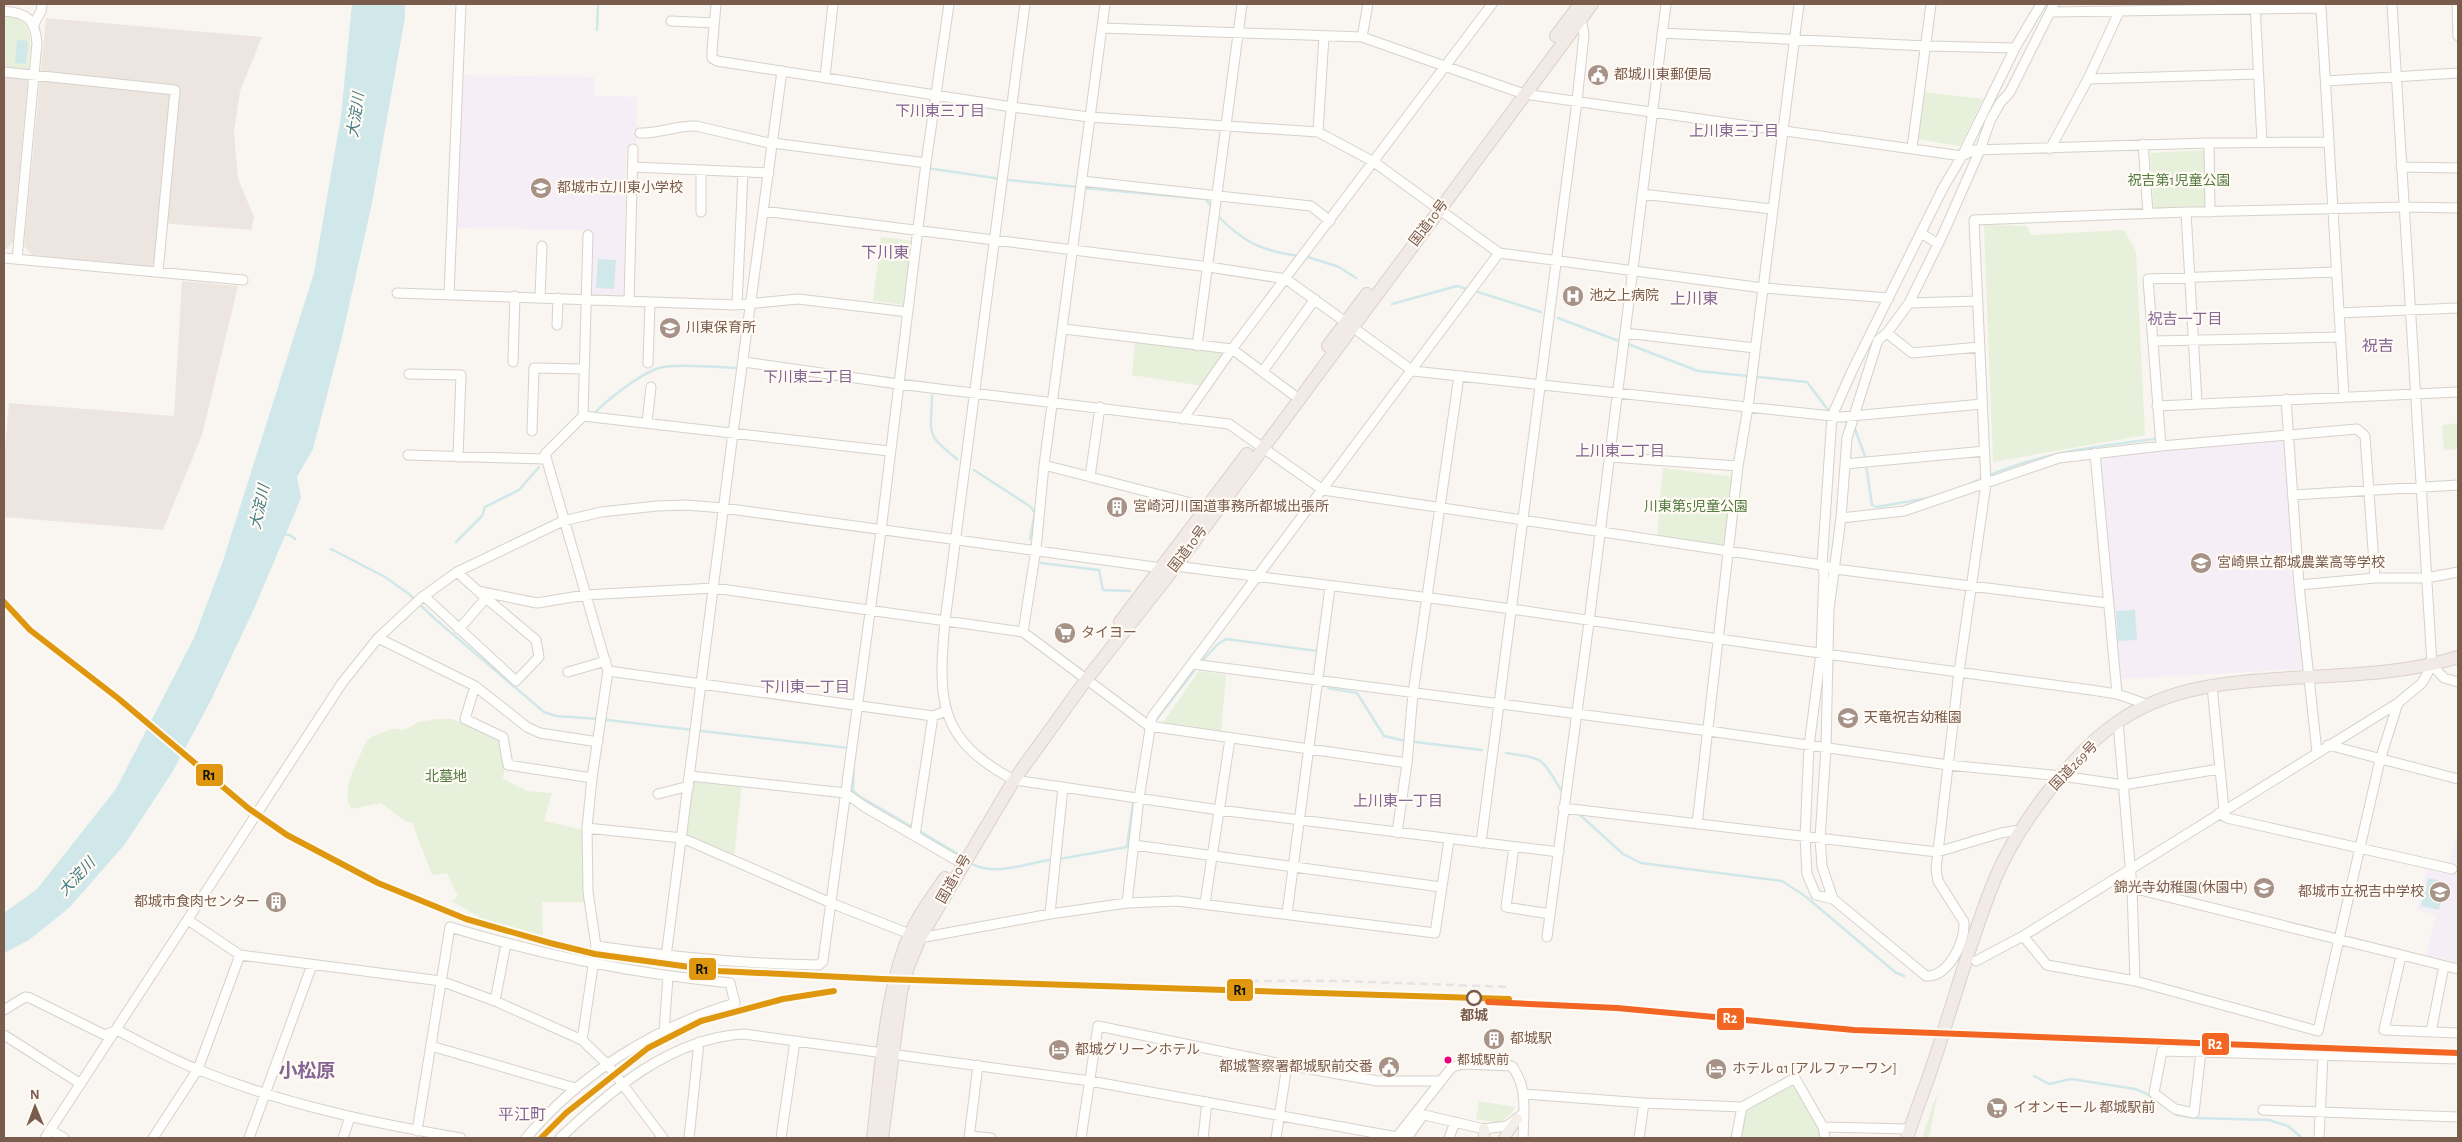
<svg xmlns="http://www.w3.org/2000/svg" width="2462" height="1142" font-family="'Alegreya Sans','Noto Sans JP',sans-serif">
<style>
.industrial{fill:#ede5e0}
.education{fill:#f6eef6}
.green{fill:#e7f0db}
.water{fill:#d0e8ea}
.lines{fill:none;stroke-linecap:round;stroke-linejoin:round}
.stream{stroke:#d0e8ea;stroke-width:2.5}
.minor-casing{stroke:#d7d1cb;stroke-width:11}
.major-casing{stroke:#dad1cc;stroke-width:12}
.highway-casing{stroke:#dad1cc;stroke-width:14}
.minor{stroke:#fefefd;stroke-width:9}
.major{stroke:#f3eee8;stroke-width:10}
.highway{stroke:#f2eae7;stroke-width:12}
.rail{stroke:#e6e3e7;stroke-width:2.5;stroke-dasharray:8 5;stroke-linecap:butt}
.rail-1-casing{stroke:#fffaf3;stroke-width:10}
.rail-2-casing{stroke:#fffaf3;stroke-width:10}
.rail-1{stroke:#de970f;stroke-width:6}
.rail-2{stroke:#f26522;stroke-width:6}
.stop-dot{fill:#fffaf3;stroke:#7a5c4d;stroke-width:2.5}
.bus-dot{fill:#e5007d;stroke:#fffaf3;stroke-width:2}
.labels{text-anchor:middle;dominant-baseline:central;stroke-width:4.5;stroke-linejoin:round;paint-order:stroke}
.bus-label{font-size:13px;fill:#7a5c4d;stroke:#fffaf3;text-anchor:start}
.poi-label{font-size:14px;fill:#7a5c4d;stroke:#fffaf3;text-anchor:start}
.park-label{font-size:14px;fill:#537a41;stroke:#fffaf3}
.street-label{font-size:14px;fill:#7a5c4d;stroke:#fffaf3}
.stop-label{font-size:14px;font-weight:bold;fill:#7a5c4d;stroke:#fffaf3}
.neighbourhood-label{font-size:15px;fill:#846695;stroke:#fffaf3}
.water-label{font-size:15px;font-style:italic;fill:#437c86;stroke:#fffaf3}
.quarter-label{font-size:16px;fill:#846695;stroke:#fffaf3}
.district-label{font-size:19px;font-weight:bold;fill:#846695;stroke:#fffaf3}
.line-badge{stroke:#fffaf3;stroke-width:2}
.badge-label{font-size:14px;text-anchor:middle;font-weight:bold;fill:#fff}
.pale-badge-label{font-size:14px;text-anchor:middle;font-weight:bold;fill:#111}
</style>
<rect width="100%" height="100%" fill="#f9f5f0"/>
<path class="industrial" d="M 46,18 L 262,37 L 240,91 L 234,132 L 238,179 L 254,217 L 251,230 L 160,223 L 156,261 L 150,267 L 32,255 L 24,246 Z
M 4,77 L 28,79 L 13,242 L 4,251 Z
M 182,281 L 238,286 L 202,435 L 163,530 L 4,517 L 4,463 L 9,403 L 174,416 Z"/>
<path class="education" d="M 463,75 L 594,77 L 594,96 L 637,97 L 637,148 L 626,148 L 624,294 L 621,297 L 593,297 L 589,295 L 591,230 L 455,228 Z
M 2281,440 L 2285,442 L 2303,669 L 2122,679 L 2117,673 L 2099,456 Z
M 2458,828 L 2458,963 L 2426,955 L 2436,915 L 2417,910 L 2427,869 L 2447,874 Z"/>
<path class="green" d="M 4,16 C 38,18 30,45 28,70 L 4,68 Z
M 1923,92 L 1983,99 L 1960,146 L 1916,139 Z
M 2206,150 L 2207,210 L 2154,210 L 2150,153 Z
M 1984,225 L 2027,226 L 2031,235 L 2124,230 L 2136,252 L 2145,435 L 1993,462 Z
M 881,237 L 913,241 L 905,305 L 873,301 Z
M 1135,342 L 1222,353 L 1225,357 L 1203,386 L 1132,375 Z
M 2458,423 L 2458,449 L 2444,450 L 2442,425 Z
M 1663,468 L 1736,477 L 1727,547 L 1657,536 Z
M 1199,671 L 1226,675 L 1221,733 L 1162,724 Z
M 437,719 L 452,719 L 500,740 L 505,764 L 503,779 L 527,791 L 552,793 L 544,821 L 584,830 L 586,902 L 542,902 L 543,937 L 486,921 L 452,901 L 458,896 L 447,873 L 432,875 L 412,822 L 406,822 L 381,803 L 351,809 C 340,789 358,761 366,742 L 371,737 L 392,729 L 404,730 L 419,722 Z
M 696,780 L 742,785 L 734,856 L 689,836 L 686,831 L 692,781 Z
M 1795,1078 L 1825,1138 L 1736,1138 L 1742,1107 Z
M 1938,1091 L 1929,1138 L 1922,1138 Z
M 1479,1101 L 1515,1107 L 1510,1115 L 1499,1123 L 1476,1119 Z"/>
<path class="water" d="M 352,4 L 405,4 L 405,17 L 372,203 L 342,337 L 313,449 L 297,477 L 301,498 L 253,611 L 210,702 L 173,771 L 125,844 L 69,908 L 29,940 L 4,953 L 4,913 L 37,889 L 116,789 L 194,638 L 223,561 L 314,273 L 341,116 Z
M 17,40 L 28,41 L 26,64 L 15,63 Z
M 598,259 L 616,260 L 614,289 L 596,288 Z
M 2135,610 L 2137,640 L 2118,641 L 2116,611 Z
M 2428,878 L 2445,882 L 2439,910 L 2421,906 Z"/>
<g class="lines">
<path class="stream" d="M 597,30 L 598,4
M 927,168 L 1008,180 L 1078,187
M 1084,188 L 1206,199 L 1213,209
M 1217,215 C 1244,243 1262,251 1299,256
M 1305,256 L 1339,267 L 1356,278
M 1478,292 L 1541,312
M 1392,304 L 1457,286 L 1467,289
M 1558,318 L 1619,341
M 1628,344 L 1698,371 L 1748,376
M 842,372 L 895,379
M 1758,377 L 1807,382 L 1828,410
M 905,380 L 925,383
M 932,396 C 931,435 925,434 957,459
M 594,414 C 606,400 642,373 659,368 C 674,363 719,367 737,368
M 1855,429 L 1866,459
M 1866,465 L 1872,505 L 1876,507 L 1929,498
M 974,470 L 1031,507 L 1035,513 L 1030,539
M 1988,476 C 2040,453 2097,446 2154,439
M 1965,486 L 1983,478
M 283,534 L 290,535 L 295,539
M 456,542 L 482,516 L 485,507 L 519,490 L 539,467
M 331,549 L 385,577 L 409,594 L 435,619 L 544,712 L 556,716 L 599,719 L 849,748
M 1041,563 L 1099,570 L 1103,590 L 1130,591
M 1203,660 L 1218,644 L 1226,639 L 1317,651
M 1328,688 L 1357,693 L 1384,736 L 1405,741
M 1156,720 L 1194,671
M 1415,742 L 1482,750
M 854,751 L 853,791 L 859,796 L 914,828
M 1506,753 C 1545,759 1540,756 1561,790
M 1579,814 L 1623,854 L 1641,863 L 1782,881 L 1805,896 L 1895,972 L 1904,976
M 918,830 L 963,857
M 1059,859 L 1127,847 L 1133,803
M 969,862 C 991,878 1029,863 1053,859
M 2034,1076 L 2049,1084 L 2071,1079 L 2135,1089 L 2147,1094 L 2177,1115 L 2196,1118 L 2269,1120 L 2288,1126 L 2302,1138"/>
<g class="minor-casing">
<path id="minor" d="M 716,4 L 712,50 L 712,58 L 717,61 L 1012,107 L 1089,117 L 1318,132 L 1374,162 L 1499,253 L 1763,288 L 1889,298
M 1025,4 L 945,621 C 938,700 937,739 1014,780 L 1219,810 L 1559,852
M 2041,4 L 2015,48 L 1962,156 L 1943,188 L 1852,371 L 1832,416 L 1822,565 L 1824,574 L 1821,653 L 1809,746 L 1805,837 L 1807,874 L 1816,895 L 1833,899 L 1926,976 C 1948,977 1965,943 1964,922 L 1938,881 L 1936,869 L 1959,672 L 1986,484 L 1974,220 L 2186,212 L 2404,207 L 2458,208
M 2255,4 L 2262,142
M 2392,4 L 2432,665 L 2444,678 L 2458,682
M 2457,4 L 2458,36
M 4,11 C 27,13 35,19 37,43 L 17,259
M 2050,12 L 2321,8 L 2344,396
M 671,21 L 714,23
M 34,24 L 41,11 L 42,4
M 1102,28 L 1362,37 L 1524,94 L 1962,156 L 1974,150 L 2209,143 L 2328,142
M 1662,33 L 1926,46 L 2015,48
M 1362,37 L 1368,4
M 4,72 L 175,90 L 158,272
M 825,77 L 833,4
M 2088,79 L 2257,74
M 2326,81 L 2458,73
M 1318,132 L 1324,36
M 640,133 C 659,134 677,125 696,126 L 773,144
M 773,143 L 926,163
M 2209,143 L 2210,212
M 2143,144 L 2148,213
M 1912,148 L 1931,4
M 2050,149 L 2088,79 L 2119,12
M 633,167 L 769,173
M 2401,167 L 2458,168
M 1082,181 L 1311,206 L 1330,221
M 1642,194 L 1772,209
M 763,211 L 1209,267 L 1286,279 L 1413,371 L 1841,417 L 1982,404
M 701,212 L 701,170
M 2186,212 L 2197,403
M 1921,233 L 1938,244
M 4,258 L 243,280
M 397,293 L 737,305 L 798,299 L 908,312
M 449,294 L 461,4
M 540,297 L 542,246
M 629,302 L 633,149
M 1909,303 L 1978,301
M 737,305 L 743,172
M 2339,313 L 2458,308
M 557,325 L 558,298
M 1064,329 L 1232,349 L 1299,399
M 1625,333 L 1755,348
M 1887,333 L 1912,353 L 1980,347
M 2153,341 L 2341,337
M 1197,346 L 1242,4
M 513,362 L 515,296
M 744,362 L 898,384 L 1229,424 L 1323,490 L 1822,565 L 1835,569 L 2107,603
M 648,363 L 650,303
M 1263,371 L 1315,299
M 409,374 L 461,375 L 458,457
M 2286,399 L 2299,585 L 2317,752
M 2157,406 L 2458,392
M 583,416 L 889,451
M 1183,419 L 1232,349 L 1492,4
M 647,423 L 651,387
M 532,431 L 534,368 L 584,369
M 2161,446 L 2148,279 L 2336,272
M 2095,453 L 2117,694
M 408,455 L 546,459
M 1610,457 L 1738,466
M 1845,464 L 1985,451
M 1044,465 L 1207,507
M 1090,477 L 1100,407
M 2293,495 L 2458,485
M 1841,518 L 1904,511 L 2059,458 L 2161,446 L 2357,429 L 2365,436 L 2375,578
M 457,572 L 478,591 L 537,603 L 585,595 L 714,588 L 1023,632 L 1149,726 L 1407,763
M 2299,585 L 2375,578 L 2426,578 L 2458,572
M 424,596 L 516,681 L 539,657 L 536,640 L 480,593
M 459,629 L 486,598
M 1023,632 L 1036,549 L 1044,465 L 1105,4
M 378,638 L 475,686 L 527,727 L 540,733 L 598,742
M 1193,664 L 1709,731 L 1948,765 L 2062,776 L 2123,785 L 2219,769
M 608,671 L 933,716 L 946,711
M 568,672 L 606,661
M 475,686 L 465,719 L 503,737 L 508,765 L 592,778
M 2212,686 L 2224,810
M 2118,722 L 2132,888 L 2135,981
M 2328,745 L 2458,779
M 691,776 L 845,793 L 865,807 L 963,864
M 658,794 L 689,786
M 1563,808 L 1937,852 L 2001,833 L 2021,830
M 2219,813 L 2227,818 L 2452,869
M 1697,824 L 1738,466 L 1748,407 L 1799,4
M 587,828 L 682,838 L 831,903 L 920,938 L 1050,914 L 1127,903 L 1177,901 L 1435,933 L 1449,840
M 1397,833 L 1407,763 L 1413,693 L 1459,376
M 915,835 L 933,716
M 1481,843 L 1577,101 L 1584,35 L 1581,18 L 1579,16
M 1134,845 L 1441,887
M 1514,847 L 1506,907 L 1550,914
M 2132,888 L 2458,969
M 1833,899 L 1822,866 L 1820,838 L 1826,748 L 1829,609 L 1841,518 L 1847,438 L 1878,340 L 1887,333 L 1909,303 L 1943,234 L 1980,150 L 1990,121 L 2000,103 L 2010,92 L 2054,4
M 1127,903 L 1139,798 L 1152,717 L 1499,253
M 1205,903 L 1230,739
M 1050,914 L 1063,787
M 1287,914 L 1330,587
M 188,920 L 240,955 L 441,981 L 495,1001 L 582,1040 L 608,1065 L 663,1138
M 2023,936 L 2047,965 L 2135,981 L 2318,1031 L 2380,760 L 2398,703
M 1547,937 L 1589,622 L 1666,4
M 596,946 C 671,957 744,964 819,965 L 823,961 L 881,531 L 926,163 L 949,4
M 2401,956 L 2384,1030 L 2458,1033
M 666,957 L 733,433 L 782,71
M 1976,961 L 2023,936 L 2398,703 L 2422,683 L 2432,665
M 495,1001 L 506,944
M 4,1010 L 25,997 L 30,998 L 105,1035 L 117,1030 C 144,1044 171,1059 199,1070 C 283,1104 372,1123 461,1138
M 664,1031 L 668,977
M 2431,1032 L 2444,966
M 4,1035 L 81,1084
M 582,1040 L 596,946 L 588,892 L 587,828 L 592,778 L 608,671 L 545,454 L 583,416 L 588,235
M 431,1046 L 575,1088
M 2201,1052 L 2194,1113 L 2175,1109 L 2154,1093 L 2162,1051 L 2458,1059
M 1524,1094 L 1644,1103 L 1742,1107 L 1795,1078 L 1823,1127 L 1825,1138
M 2263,1110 L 2458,1117
M 1823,1127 L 1910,1129
M 50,1130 L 64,1138
M 417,1131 L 450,927 C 545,956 631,973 730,983 L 735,1003 C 655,1027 580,1074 526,1138
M 970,1136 L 991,1138
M 45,1138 L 342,683 L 378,638 L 421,598 L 457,572 L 563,521 L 601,512 L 657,506 L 686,505 L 723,508 L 1162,568 L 1176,566 C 1288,581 1400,593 1512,609 C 1705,638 1898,664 2091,690 L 2117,694 L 2149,705
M 153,1138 L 198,1069 L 240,955
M 249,1138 L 312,965
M 343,1138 L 350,1117
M 560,1138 C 611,1090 671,1038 744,1034 L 1090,1081 L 1397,1137
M 689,1138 L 699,1042
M 781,1138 L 795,1041
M 969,1138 L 978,1065
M 1081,1138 L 1098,1026 L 1287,1065 L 1378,1081 L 1440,1081
M 1203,1138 L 1207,1102
M 1276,1138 L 1287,1065
M 1396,1138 L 1452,1067 L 1464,1064 L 1512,1066 C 1523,1082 1524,1094 1524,1113 L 1507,1126 L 1484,1129 L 1416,1113
M 1407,1138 L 1423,1115
M 1449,1138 L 1455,1122
M 1523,1138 L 1524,1113
M 1639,1138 L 1644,1103
M 1736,1138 L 1742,1107
M 2319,1138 L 2323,1055"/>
</g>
<g class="major-casing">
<path id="major" d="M 1484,1129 L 1484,1138
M 1504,1138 L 1517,1119"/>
</g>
<g class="highway-casing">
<path id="highway" d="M 1556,36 L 1580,4
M 1328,346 L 1367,294
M 1120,622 L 1247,454
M 873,1138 C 881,1072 884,997 909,936 C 918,915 933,896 945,878
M 882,1138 L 901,992 L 908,967 L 920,938 L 1014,780 L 1086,680 L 1176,566 L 1592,4
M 1907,1138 C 1918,1104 1932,1071 1942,1036 C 1959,984 1974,930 1995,879 C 2017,826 2072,753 2119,721 C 2146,703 2180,691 2212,686 C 2293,672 2379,682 2458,657"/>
</g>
<use href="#minor" class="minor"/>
<use href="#major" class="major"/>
<use href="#highway" class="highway"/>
<path class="rail" d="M 4,602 L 30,630 L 119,699 L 248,808 L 287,835 L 378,883 L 466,919 L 550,943 L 595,954 L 719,971 L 882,979 L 1509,999
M 1238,981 L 1340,981 L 1510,987"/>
<g class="rail-1-casing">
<path id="rail-1" d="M 4,602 L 30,630 L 119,699 L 248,808 L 287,835 L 378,883 L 466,919 L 550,943 L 595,954 L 719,971 L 882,979 L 1509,999
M 541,1138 L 566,1113 L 648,1048 L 701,1021 L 783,999 L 834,991"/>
</g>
<g class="rail-2-casing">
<path id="rail-2" d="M 1488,1002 L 1617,1008 L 1854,1030 L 2458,1053"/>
</g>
<use href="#rail-1" class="rail-1"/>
<use href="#rail-2" class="rail-2"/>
</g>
<defs>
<g id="civic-disc" transform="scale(1.125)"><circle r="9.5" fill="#a69286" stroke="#fffaf3"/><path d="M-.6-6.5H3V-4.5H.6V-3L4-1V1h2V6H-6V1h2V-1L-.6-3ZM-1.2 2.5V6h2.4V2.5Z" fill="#fff"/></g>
<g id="school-disc" transform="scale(1.125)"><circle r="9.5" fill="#a69286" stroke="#fffaf3"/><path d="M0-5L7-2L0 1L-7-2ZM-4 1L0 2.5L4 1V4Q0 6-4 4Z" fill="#fff"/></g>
<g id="hospital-disc" transform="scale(1.125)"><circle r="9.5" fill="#a69286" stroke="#fffaf3"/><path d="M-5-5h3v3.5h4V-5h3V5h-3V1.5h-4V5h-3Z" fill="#fff"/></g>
<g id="building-disc" transform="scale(1.125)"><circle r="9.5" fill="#a69286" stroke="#fffaf3"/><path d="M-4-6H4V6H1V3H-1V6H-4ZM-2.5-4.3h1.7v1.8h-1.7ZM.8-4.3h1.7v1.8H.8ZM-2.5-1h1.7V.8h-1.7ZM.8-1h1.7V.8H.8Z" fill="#fff"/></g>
<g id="supermarket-disc" transform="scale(1.125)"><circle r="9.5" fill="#a69286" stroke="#fffaf3"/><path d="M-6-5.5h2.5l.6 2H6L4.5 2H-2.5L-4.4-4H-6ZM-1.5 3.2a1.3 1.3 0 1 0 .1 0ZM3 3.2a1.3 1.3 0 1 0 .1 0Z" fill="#fff"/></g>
<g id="hotel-disc" transform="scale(1.125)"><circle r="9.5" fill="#a69286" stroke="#fffaf3"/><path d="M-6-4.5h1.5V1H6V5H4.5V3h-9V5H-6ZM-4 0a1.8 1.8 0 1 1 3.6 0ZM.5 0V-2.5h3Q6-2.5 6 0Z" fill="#fff"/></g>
</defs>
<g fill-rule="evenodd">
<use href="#civic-disc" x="1598" y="75"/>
<use href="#school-disc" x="541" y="188"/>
<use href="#hospital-disc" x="1573" y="296"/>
<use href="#school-disc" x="670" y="328"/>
<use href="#building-disc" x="1117" y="507"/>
<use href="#school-disc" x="2201" y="563"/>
<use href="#supermarket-disc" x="1065" y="633"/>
<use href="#school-disc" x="1848" y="718"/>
<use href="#school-disc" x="2264" y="888"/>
<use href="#school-disc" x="2440" y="892"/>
<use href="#building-disc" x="276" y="902"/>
<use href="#building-disc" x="1494" y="1039"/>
<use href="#hotel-disc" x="1059" y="1050"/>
<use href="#civic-disc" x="1389" y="1067"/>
<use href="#hotel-disc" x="1716" y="1069"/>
<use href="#supermarket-disc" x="1997" y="1108"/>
</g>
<circle class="stop-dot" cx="1474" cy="998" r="7"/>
<circle class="bus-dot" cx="1448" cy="1060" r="4.5"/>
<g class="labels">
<g class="bus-label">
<text x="1457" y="1060">都城駅前</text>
</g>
<g class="poi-label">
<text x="1614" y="75">都城川東郵便局</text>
<text x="557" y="188">都城市立川東小学校</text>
<text x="1589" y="296">池之上病院</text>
<text x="686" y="328">川東保育所</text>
<text x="1133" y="507">宮崎河川国道事務所都城出張所</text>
<text x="2217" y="563">宮崎県立都城農業高等学校</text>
<text x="1081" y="633">タイヨー</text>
<text x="1864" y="718">天竜祝吉幼稚園</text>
<text x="2248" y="888" text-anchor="end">錦光寺幼稚園(休園中)</text>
<text x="2424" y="892" text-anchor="end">都城市立祝吉中学校</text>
<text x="260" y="902" text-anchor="end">都城市食肉センター</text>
<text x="1510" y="1039">都城駅</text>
<text x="1075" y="1050">都城グリーンホテル</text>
<text x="1373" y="1067" text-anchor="end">都城警察署都城駅前交番</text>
<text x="1732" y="1069">ホテル α1 [アルファーワン]</text>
<text x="2013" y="1108">イオンモール 都城駅前</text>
</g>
<g class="park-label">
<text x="2179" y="181">祝吉第1児童公園</text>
<text x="1696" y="507">川東第5児童公園</text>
<text x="446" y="777">北墓地</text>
</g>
<g class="street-label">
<text transform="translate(1429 223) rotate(-53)">国道10号</text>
<text transform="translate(1188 549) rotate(-53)">国道10号</text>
<text transform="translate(2074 766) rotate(-46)">国道269号</text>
<text transform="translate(954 879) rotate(-60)">国道10号</text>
</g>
<g class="stop-label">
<text x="1474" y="1016">都城</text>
</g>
<g class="neighbourhood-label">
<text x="940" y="111">下川東三丁目</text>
<text x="1734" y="131">上川東三丁目</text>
<text x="2185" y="319">祝吉一丁目</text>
<text x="808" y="377">下川東二丁目</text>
<text x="1620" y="451">上川東二丁目</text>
<text x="805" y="687">下川東一丁目</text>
<text x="1398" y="801">上川東一丁目</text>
</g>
<g class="water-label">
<text transform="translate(356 115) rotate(-82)">大淀川</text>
<text transform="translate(260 507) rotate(-78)">大淀川</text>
<text transform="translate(77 877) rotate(-47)">大淀川</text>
</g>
<g class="quarter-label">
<text x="885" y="253">下川東</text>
<text x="1694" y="299">上川東</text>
<text x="2378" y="346">祝吉</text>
<text x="522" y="1115">平江町</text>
</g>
<g class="district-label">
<text x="307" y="1071">小松原</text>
</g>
</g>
<g class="line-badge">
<rect x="195" y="763" width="29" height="24" rx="5" fill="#de970f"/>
<rect x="688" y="957" width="29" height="24" rx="5" fill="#de970f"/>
<rect x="1226" y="978" width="28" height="24" rx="5" fill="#de970f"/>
<rect x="1716" y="1007" width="29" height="24" rx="5" fill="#f26522"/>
<rect x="2201" y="1032" width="29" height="24" rx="5" fill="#f26522"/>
</g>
<g class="badge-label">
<text x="1730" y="1023">R2</text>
<text x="2215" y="1049">R2</text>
</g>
<g class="pale-badge-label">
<text x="209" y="780">R1</text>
<text x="702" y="974">R1</text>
<text x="1240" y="995">R1</text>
</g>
<rect width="2462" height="1142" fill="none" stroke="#7a5c4d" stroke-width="10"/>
<g transform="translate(35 1107) rotate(359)" stroke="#fffaf3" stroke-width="4" paint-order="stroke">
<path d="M0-4L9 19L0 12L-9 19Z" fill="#7a5c4d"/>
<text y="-8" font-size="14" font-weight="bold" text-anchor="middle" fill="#7a5c4d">N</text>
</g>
</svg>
